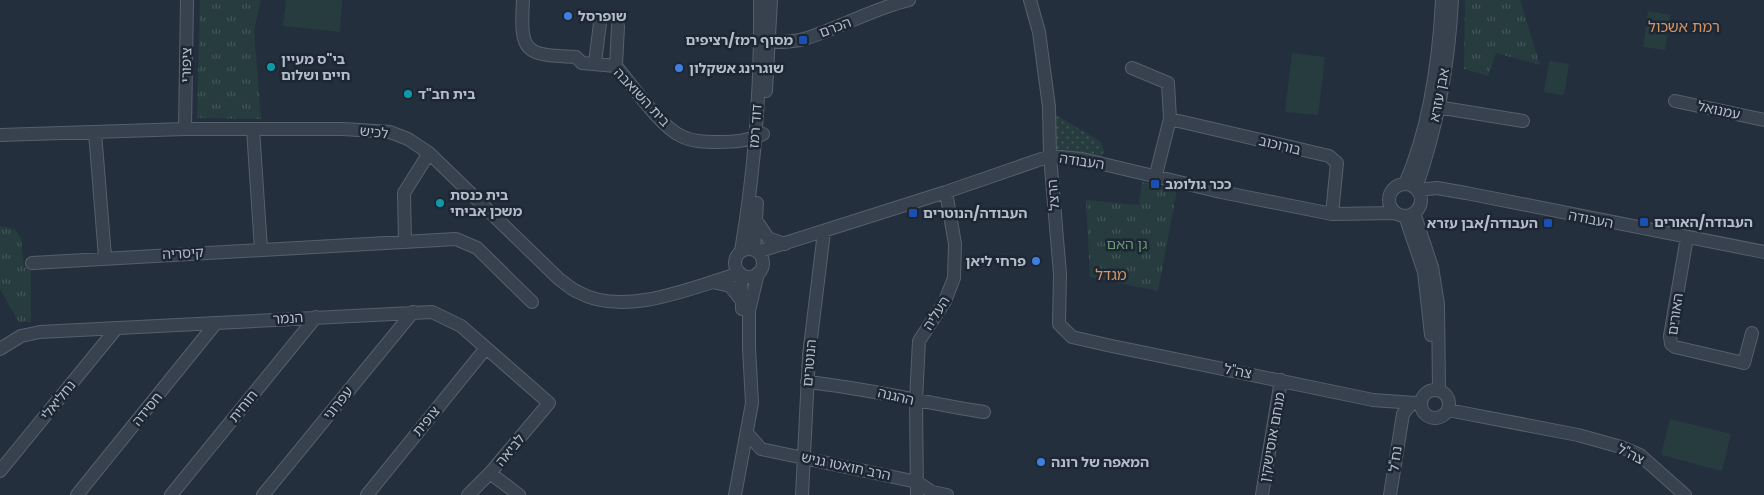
<svg xmlns="http://www.w3.org/2000/svg" width="1764" height="495" font-family="Poppins,'Noto Sans Hebrew',sans-serif">
<style>
.grass{fill:url(#grass-dots)}
.park{fill:url(#park-tufts)}
.garden{fill:#263c3f}
.lines{fill:none;stroke-linecap:round;stroke-linejoin:round}
.minor-casing{stroke:#565f6c;stroke-width:14}
.minor{stroke:#38414e;stroke-width:12}
.shop-dot{fill:#3f7fe0;stroke:#1d2633;stroke-width:2}
.transit-dot{fill:#1a4fb4;stroke:#1d2633;stroke-width:2}
.culture-dot{fill:#0f9aa8;stroke:#1d2633;stroke-width:2}
.labels{text-anchor:middle;dominant-baseline:central;stroke-width:5;stroke-linejoin:round;paint-order:stroke}
.poi-label{font-size:14px;font-weight:bold;fill:#b4bcc9;stroke:#1d2633;text-anchor:start}
.street-label{font-size:14px;fill:#b4bcc9;stroke:#1d2633}
.park-label{font-size:14px;fill:#6b9a76;stroke:#1d2633}
.neighbourhood-label{font-size:15px;fill:#d59563;stroke:#1d2633}
</style>
<defs>
<pattern id="grass-dots" width="8" height="8" patternUnits="userSpaceOnUse" patternTransform="scale(1.25)"><rect width="8" height="8" fill="#263c3f"/><path d="M2 2h.1M6 6h.1" fill="none" stroke="#435659" stroke-width="1.8" stroke-linecap="round"/></pattern>
<pattern id="park-tufts" width="24" height="20" patternUnits="userSpaceOnUse" patternTransform="scale(1.25)"><rect width="24" height="20" fill="#263c3f"/><path d="M3 7l-1-3M5 7V3M7 7l1-3M15 17l-1-3M17 17v-4M19 17l1-3" fill="none" stroke="#435659"/></pattern>
</defs>
<rect width="100%" height="100%" fill="#242f3e"/>
<path class="grass" d="M 1053,113 L 1101,142 L 1104,151 L 1100,160 L 1053,152 Z"/>
<path class="park" d="M 200,0 L 261,0 L 254,30 L 261,119 L 197,118 Z
M 1465,0 L 1520,0 L 1540,65 L 1496,53 L 1488,76 L 1464,69 Z
M 1142,182 L 1177,190 L 1158,291 L 1090,277 L 1086,200 L 1139,205 Z
M 0,226 L 15,229 L 21,238 L 24,267 L 31,269 L 31,322 L 19,322 L 0,289 Z"/>
<path class="garden" d="M 286,0 L 342,0 L 340,32 L 283,26 Z
M 1648,11 L 1670,15 L 1665,50 L 1643,47 Z
M 1292,53 L 1325,57 L 1318,115 L 1285,112 Z
M 1549,61 L 1569,64 L 1564,95 L 1544,92 Z
M 1670,419 L 1731,434 L 1722,471 L 1661,455 Z"/>
<g class="lines">
<g class="minor-casing">
<path id="minor" d="M 523,0 C 520,53 524,55 576,57 L 582,63 L 616,66 C 632,85 660,126 681,136 C 693,142 706,142 718,142 C 735,142 748,141 763,134
M 1030,0 L 1039,32 L 1049,107 L 1050,156 L 1060,274 L 1059,324 L 1072,337 L 1107,345 L 1373,400 L 1415,403
M 761,42 C 775,42 790,43 804,39 C 840,28 872,9 909,0
M 595,63 L 600,23
M 616,66 L 618,26
M 1132,68 L 1168,83 L 1170,119 L 1155,178
M 766,91 L 771,0
M 1675,101 L 1764,120
M 1437,107 L 1523,121
M 1170,119 L 1329,156 L 1337,163 L 1332,214
M 185,129 L 187,0
M 253,129 L 261,249
M 95,132 L 105,257
M 0,135 L 185,129 L 343,129 L 390,132 L 408,139 L 429,153 L 559,279 C 565,283 571,289 578,292 C 624,318 694,287 740,273
M 1405,184 C 1429,129 1439,59 1442,0
M1389 200a16 16 0 1 1 32 0a16 16 0 1 1-32 0Z
M 1416,188 C 1437,128 1449,63 1452,0
M 1417,190 L 1437,188 L 1466,193 L 1764,252
M 1414,213 L 1432,267 L 1438,304 L 1439,390
M 1405,216 L 1424,272 L 1431,335
M 756,220 L 768,238 L 785,244
M 1687,237 L 1670,336 L 1671,344 L 1675,347 L 1744,363 L 1752,333
M 405,241 L 404,193 L 429,153
M735 263a14 14 0 1 1 28 0a14 14 0 1 1-28 0Z
M 754,250 L 757,203
M 741,251 C 755,169 761,84 760,0
M 757,252 L 946,192 L 1050,156 L 1082,159 L 1221,192 L 1332,214 L 1396,213
M 32,263 L 456,239 L 477,248 L 532,302
M 741,274 L 742,309
M 713,282 L 730,286 L 742,301
M 0,349 L 21,336 L 40,332 L 432,312 L 461,326 L 549,403 L 490,473 L 468,495
M 807,382 C 867,388 925,403 984,412
M1421 404a14 14 0 1 1 28 0a14 14 0 1 1-28 0Z
M 1448,410 L 1578,435 L 1621,447 L 1640,455 L 1685,495
M 748,434 L 761,449 L 917,482 L 932,492 L 947,495
M 0,471 L 116,329
M 490,473 L 519,495
M 77,495 L 216,323
M 171,495 L 316,317
M 263,495 L 413,312
M 367,495 L 486,348
M 735,495 L 752,403 L 749,348 L 749,311 L 758,273
M 802,495 L 809,355 L 824,232
M 917,495 L 916,400 L 919,341 L 945,301 L 954,278 L 955,244 L 946,192
M 1262,495 L 1281,380
M 1390,495 L 1403,414 L 1410,405 L 1418,402"/>
</g>
<use href="#minor" class="minor"/>
</g>
<g class="shop-dot">
<circle cx="568" cy="16" r="5"/>
<circle cx="679" cy="68" r="5"/>
<circle cx="1036" cy="261" r="5"/>
<circle cx="1041" cy="462" r="5"/>
</g>
<g class="transit-dot">
<rect x="798" y="35" width="10" height="10" rx="2.5"/>
<rect x="1150" y="179" width="10" height="10" rx="2.5"/>
<rect x="908" y="208" width="10" height="10" rx="2.5"/>
<rect x="1639" y="217" width="10" height="10" rx="2.5"/>
<rect x="1543" y="218" width="10" height="10" rx="2.5"/>
</g>
<g class="culture-dot">
<circle cx="271" cy="67" r="5"/>
<circle cx="408" cy="94" r="5"/>
<circle cx="440" cy="203" r="5"/>
</g>
<g class="labels">
<g class="poi-label">
<text x="578" y="16">שופרסל</text>
<text x="793" y="40" text-anchor="end">מסוף רמז/רציפים</text>
<text x="281" y="59">בי"ס מעיין<tspan x="281" dy="16">חיים ושלום</tspan></text>
<text x="689" y="68">שוגרינג אשקלון</text>
<text x="418" y="94">בית חב"ד</text>
<text x="1165" y="184">ככר גולומב</text>
<text x="450" y="195">בית כנסת<tspan x="450" dy="16">משכן אביחי</tspan></text>
<text x="923" y="213">העבודה/הנוטרים</text>
<text x="1654" y="222">העבודה/האורים</text>
<text x="1538" y="223" text-anchor="end">העבודה/אבן עזרא</text>
<text x="1026" y="261" text-anchor="end">פרחי ליאן</text>
<text x="1051" y="462">המאפה של רונה</text>
</g>
<g class="street-label">
<text transform="translate(835 27) rotate(-21)">הכרם</text>
<text transform="translate(186 65) rotate(-89)">ציפורי</text>
<text transform="translate(1439 95) rotate(-79)">אבן עזרא</text>
<text transform="translate(642 97) rotate(47)">בית השואבה</text>
<text transform="translate(1719 110) rotate(12)">עמנואל</text>
<text transform="translate(755 126) rotate(-86)">דוד רמז</text>
<text transform="translate(374 132) rotate(6)">לכיש</text>
<text transform="translate(1280 145) rotate(14)">בורוכוב</text>
<text transform="translate(1082 161) rotate(9)">העבודה</text>
<text transform="translate(1053 195) rotate(-95)">הרצל</text>
<text transform="translate(1591 219) rotate(11)">העבודה</text>
<text transform="translate(183 253) rotate(-3)">קיסריה</text>
<text transform="translate(936 313) rotate(-58)">העליה</text>
<text transform="translate(1675 314) rotate(-82)">האורים</text>
<text transform="translate(288 318) rotate(-4)">הנמר</text>
<text transform="translate(809 363) rotate(-85)">הנוטרים</text>
<text transform="translate(1238 371) rotate(11)">צה"ל</text>
<text transform="translate(896 396) rotate(13)">ההגנה</text>
<text transform="translate(58 400) rotate(-51)">נחליאלי</text>
<text transform="translate(338 403) rotate(-51)">עפרוני</text>
<text transform="translate(243 406) rotate(-51)">חוחית</text>
<text transform="translate(147 409) rotate(-51)">חסידה</text>
<text transform="translate(426 421) rotate(-50)">צופית</text>
<text transform="translate(1272 437) rotate(-80)">מנחם אוסישקין</text>
<text transform="translate(510 450) rotate(-50)">לביאה</text>
<text transform="translate(1631 454) rotate(26)">צה"ל</text>
<text transform="translate(1395 459) rotate(-82)">נח"ל</text>
<text transform="translate(846 466) rotate(12)">הרב חואטו גניש</text>
</g>
<g class="park-label">
<text x="1127" y="244">גן האם</text>
</g>
<g class="neighbourhood-label">
<text x="1684" y="26">רמת אשכול</text>
<text x="1111" y="274">מגדל</text>
</g>
</g>
</svg>
